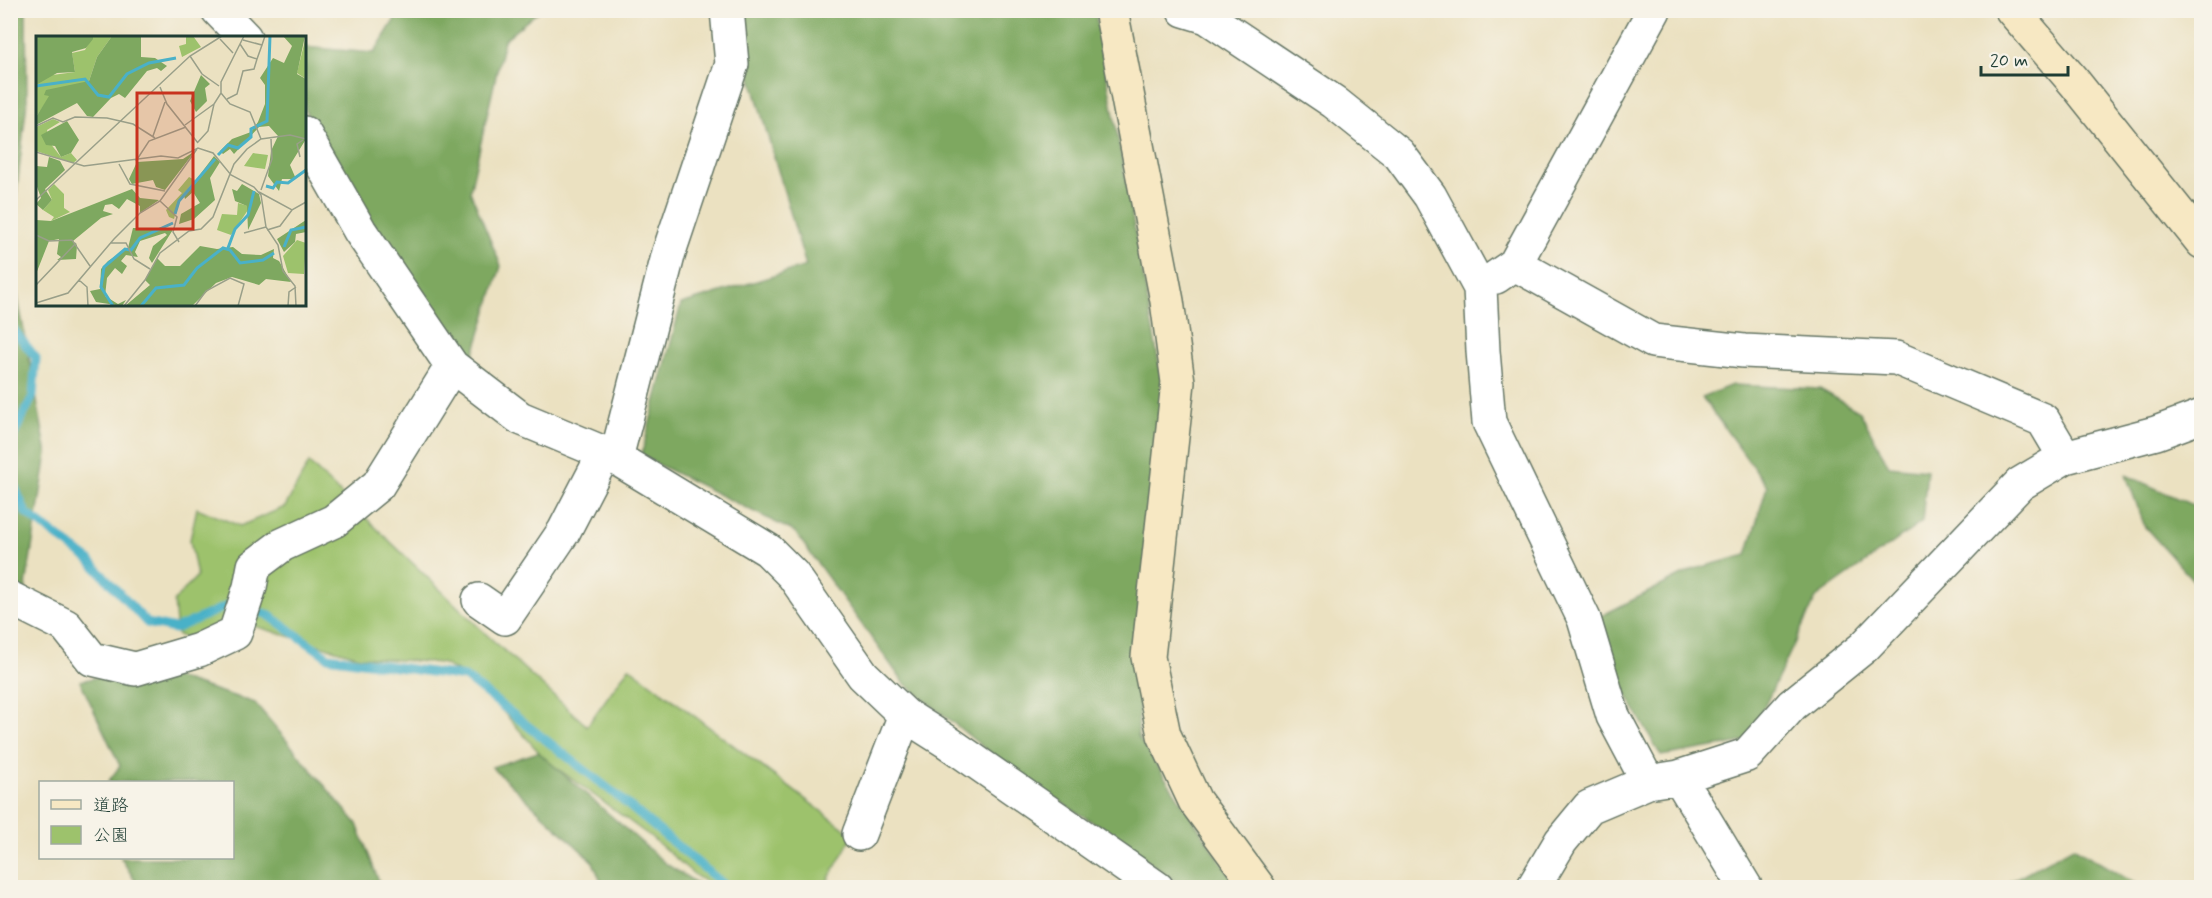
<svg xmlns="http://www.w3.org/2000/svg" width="2212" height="898" font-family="Mynerve,'Klee One',sans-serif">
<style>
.green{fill:#9dc26c;stroke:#5e8050;stroke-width:1.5}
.forest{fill:#7ea860;stroke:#4e724a;stroke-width:1.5}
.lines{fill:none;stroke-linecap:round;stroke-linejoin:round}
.stream{stroke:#4ab1c8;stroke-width:9}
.street-casing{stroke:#667665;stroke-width:36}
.secondary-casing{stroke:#667665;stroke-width:36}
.street{stroke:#fff;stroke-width:33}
.secondary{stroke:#f7e8c3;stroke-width:33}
.inset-river{fill:none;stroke:#4ab1c8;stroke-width:3}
.inset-road{fill:none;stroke:#999f89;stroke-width:1.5}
.view{fill:#c8321e;fill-opacity:0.15;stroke:#c8321e;stroke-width:3}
.inset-edge{fill:none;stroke:#1f3d34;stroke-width:3}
</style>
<rect width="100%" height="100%" fill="#f7f3e8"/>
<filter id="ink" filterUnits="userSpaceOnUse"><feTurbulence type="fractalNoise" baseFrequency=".0167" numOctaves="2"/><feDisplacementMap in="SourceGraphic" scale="12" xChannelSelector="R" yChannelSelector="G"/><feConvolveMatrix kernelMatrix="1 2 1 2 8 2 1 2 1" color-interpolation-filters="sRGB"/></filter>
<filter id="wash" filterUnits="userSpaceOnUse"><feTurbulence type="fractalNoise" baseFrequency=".008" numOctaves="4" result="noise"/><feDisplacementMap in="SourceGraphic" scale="24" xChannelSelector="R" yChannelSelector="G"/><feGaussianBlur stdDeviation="1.35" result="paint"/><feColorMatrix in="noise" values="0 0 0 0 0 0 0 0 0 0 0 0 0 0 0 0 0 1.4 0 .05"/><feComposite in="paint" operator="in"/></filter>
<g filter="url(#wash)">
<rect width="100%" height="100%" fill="#ebe1c1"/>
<path class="green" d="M 309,463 L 487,635 L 587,726 L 629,667 L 853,835 L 824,887 L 714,887 L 696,876 L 651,837 L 546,760 L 475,680 L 441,663 L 360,657 L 244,623 L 204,648 L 177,634 L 174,601 L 197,576 L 190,540 L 197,508 L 240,526 L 285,507 Z"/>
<path class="forest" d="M 11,10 L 26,11 L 27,101 L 11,240 Z
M 400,11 L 539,11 L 504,40 L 470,191 L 501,266 L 472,360 L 407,285 L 305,110 L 304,47 L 374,53 Z
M 742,11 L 1095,11 L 1164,391 L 1143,596 L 1138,737 L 1238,887 L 1183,887 L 1114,835 L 1021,778 L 904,683 L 795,532 L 641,456 L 681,304 L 806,266 L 748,68 Z
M 10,256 L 47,454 L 25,592 L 10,588 Z
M 1732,385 L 1820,389 L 1860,412 L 1889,466 L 1927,470 L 1922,522 L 1816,598 L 1748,741 L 1661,756 L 1605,657 L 1599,617 L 1694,569 L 1747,555 L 1767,486 L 1702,397 Z
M 2126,475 L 2201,509 L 2201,589 L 2145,527 Z
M 143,667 L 255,703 L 357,824 L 381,887 L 139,887 L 121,858 L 232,858 L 232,782 L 108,782 L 120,766 L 80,681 Z
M 538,752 L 666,864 L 703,887 L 603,887 L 593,862 L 492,767 Z
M 2073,847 L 2141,887 L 2000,887 Z"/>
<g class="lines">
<path class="stream" d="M 10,325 L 36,358 L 33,396 L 10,442
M 10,476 L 26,513 L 88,559 L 147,623 L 175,629 L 229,605 L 267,614 L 328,657 L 465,677 L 610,790 L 728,888"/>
</g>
</g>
<g filter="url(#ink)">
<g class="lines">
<g class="street-casing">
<path id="street" d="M 218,10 L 245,38
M 1184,10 L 1207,17 L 1334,102 L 1399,154 L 1430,196 L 1480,288 L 1483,351 L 1489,422 L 1584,619 L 1613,716 L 1648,782
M 304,133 L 360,231 L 452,366 L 520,418 L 616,458 L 768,550 L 793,575 L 863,675 L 905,715 L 946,741 L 1157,888
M 1515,264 L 1653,341 L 1744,351 L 1896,358 L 2043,420 L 2065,457
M 1496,277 L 1515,264 L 1654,10
M 616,458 L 669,252 L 732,64 L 727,10
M 10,598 L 66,626 L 92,659 L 135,669 L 199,650 L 235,633 L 250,587 L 254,566 L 282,545 L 334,521 L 378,485 L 452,366
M 479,600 L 505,618 L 564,531 L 604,454
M 1679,777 L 1746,888
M 859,834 L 905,715
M 1533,888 L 1561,841 L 1589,807 L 1648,782 L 1679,777 L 1747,755 L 1792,705 L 1864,647 L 2020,484 L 2065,457 L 2156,433 L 2202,416"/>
</g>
<g class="secondary-casing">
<path id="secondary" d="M 1111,10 L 1167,301 L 1178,382 L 1148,657 L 1164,735 L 1195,801 L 1259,888
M 2012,10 L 2075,83 L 2202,242"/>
</g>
<use href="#street" class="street"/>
<use href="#secondary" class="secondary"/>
</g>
</g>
<g transform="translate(36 36)">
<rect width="270" height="270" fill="#ebe1c1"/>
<path d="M 57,0 L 76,0 L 61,21 L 53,45 L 14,60 L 0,81 L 0,49 L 9,40 L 39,36 L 36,17 L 49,14 ZM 150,0 L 157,0 L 165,11 L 146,21 L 143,10 L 150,8 ZM 270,0 L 270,43 L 261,37 ZM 17,83 L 24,86 L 11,94 L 14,107 L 25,121 L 35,117 L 41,124 L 37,127 L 0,115 L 0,91 ZM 217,117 L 232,119 L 229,133 L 208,130 ZM 153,141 L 159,144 L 143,164 L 138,183 L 133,181 L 130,174 L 146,157 L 142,154 ZM 18,148 L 28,158 L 28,172 L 34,176 L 15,185 L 18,181 L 7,174 L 16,164 L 12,154 ZM 202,167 L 212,170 L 212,174 L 195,199 L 181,194 L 186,178 L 201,179 ZM 261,204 L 270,207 L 268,238 L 252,237 L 247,220 Z" fill="#9dc26c"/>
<path d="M 0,0 L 57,0 L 57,3 L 50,12 L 36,16 L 39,36 L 21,37 L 0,49 ZM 76,0 L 105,0 L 105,21 L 119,22 L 131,30 L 125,35 L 121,32 L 111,35 L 89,62 L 83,58 L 75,62 L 57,81 L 51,80 L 41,67 L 0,89 L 0,81 L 13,60 L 8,59 L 10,54 L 53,45 L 61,21 ZM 247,0 L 269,0 L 261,38 L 270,43 L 270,103 L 254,129 L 260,143 L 246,143 L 243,155 L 232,140 L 235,115 L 242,100 L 233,90 L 223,91 L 198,118 L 194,113 L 187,118 L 184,115 L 196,103 L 215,96 L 222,86 L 229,68 L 229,49 L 224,42 L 237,22 L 248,27 L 256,10 ZM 165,39 L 174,48 L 169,52 L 171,65 L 160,76 L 154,65 ZM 31,85 L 43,104 L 35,117 L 25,121 L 19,110 L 10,109 L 5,99 ZM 159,115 L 129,154 L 120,151 L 117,144 L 96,148 L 93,143 L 101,126 L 147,123 ZM 178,120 L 184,126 L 174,142 L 179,164 L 158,183 L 143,188 L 145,178 L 164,167 L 157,156 L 149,163 L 148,160 ZM 13,121 L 24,125 L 29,134 L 9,153 L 16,164 L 7,174 L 0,168 L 5,162 L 0,148 L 0,130 L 11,131 ZM 206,148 L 223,158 L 225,167 L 212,194 L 211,170 L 199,165 L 196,153 L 201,155 ZM 96,153 L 104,162 L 123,164 L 104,177 L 104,170 L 91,163 L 83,173 L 76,168 L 69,169 L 67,175 L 77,178 L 65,182 L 37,205 L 41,209 L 40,223 L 21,224 L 25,221 L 21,218 L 23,203 L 13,205 L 0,238 L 0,184 L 15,185 ZM 270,184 L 270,196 L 260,198 L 259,206 L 248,216 L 241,203 ZM 97,192 L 138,192 L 116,227 L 113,222 L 117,210 L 131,199 L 129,197 L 104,205 L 99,216 L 102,221 L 90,219 L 85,225 L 91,230 L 86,238 L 79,232 L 71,242 L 69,260 L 82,268 L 90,264 L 86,270 L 60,266 L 54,255 L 64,253 L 65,233 L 72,225 L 92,212 ZM 164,210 L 181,213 L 197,211 L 206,218 L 225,219 L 238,213 L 237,222 L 243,225 L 255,246 L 230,243 L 223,249 L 196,241 L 180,247 L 156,270 L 89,270 L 114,249 L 109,244 L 121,222 L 129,230 L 144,230 Z" fill="#7ea860"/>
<path class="inset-river" d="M 0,50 L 49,43 L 62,59 L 73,61 L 91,38 L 113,27 L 140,22M 182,119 L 192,109 L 202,112 L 215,101 L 215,93 L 231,85 L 234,0M 230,150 L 237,152 L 241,146 L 252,147 L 270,134M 139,178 L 143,165 L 179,123M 248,211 L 255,194 L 270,191M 192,212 L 199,193 L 212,179 L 218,155M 77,270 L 65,251 L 68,231 L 89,213 L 95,214 L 104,202 L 137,187M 105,270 L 120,252 L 148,249 L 161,232 L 187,212 L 194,214 L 204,227 L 227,224 L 238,217"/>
<path class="inset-road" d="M 184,3 L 197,17M 207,4 L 226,9 L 229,0M 204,8 L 212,20 L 221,23 L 226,9M 154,20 L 166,38 L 183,50M 124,51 L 131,68 L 162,107M 185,57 L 194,68 L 214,76 L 225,103M 191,63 L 201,58 L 207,35 L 218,33 L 221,23M 149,89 L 178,68M 0,90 L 17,82 L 27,86 L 39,81 L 71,82 L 97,88 L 119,102M 117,100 L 129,66M 162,106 L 172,95 L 178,68 L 185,57 L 185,46 L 208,0M 0,116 L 48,130 L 125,120 L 142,122 L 162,112 L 177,117 L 195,139 L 218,151 L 225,159 L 230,191 L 242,209 L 247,235 L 259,250 L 260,270M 264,121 L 261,108 L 267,104M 100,125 L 113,105 L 150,91M 83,128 L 94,148 L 129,155M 225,154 L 236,123 L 235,103M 223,156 L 256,174 L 270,166M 0,164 L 154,20 L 186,0M 124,165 L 141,181 L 137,196 L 143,206M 231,194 L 244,190 L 256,174M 208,197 L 230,191M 0,199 L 13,205 L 36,204 L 54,230M 74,207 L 90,207 L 98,223 L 114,233M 43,244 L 51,251 L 52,270M 0,249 L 40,207M 0,267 L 32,257 L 78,203 L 104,177 L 124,165 L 161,113M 88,270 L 109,244 L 124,217 L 153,195 L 165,193 L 177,181 L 198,128 L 211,113 L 225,103 L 254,99 L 270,103M 159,270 L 170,255 L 194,242 L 208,248 L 202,270M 252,270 L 253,256 L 260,251"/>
<path class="view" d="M 101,57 L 157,57 L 157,193 L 101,193 Z"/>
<rect width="270" height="270" class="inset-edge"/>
</g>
<rect width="2212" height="898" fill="none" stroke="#f7f3e8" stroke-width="36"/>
<rect x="39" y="781" width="195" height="78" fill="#f7f3e8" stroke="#a1aaa0" stroke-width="1.5"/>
<rect x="51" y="800" width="30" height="9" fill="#f7e8c3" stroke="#a1aaa0" stroke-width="1.5"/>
<text x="93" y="811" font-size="18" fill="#1f3d34">道路</text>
<rect x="51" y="826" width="30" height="18" fill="#9dc26c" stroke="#a1aaa0" stroke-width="1.5"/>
<text x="93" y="841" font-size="18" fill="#1f3d34">公園</text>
<path d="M1981 66v9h87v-9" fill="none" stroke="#1f3d34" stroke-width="3"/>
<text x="1990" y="66" font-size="18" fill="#1f3d34" stroke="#f7f3e8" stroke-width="4.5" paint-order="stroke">20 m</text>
</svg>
